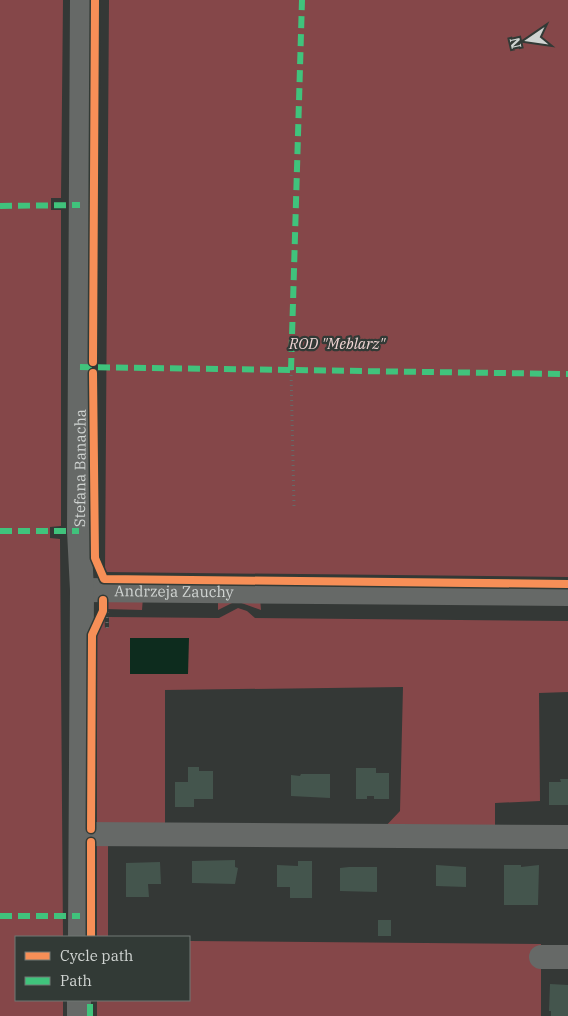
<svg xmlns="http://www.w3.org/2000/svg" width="568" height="1016" font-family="'IBM Plex Serif',serif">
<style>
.green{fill:#854749}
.water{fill:#0d2c1e}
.building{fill:#44554d}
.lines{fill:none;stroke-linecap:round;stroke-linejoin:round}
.path{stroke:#676968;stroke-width:3;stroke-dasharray:1 4;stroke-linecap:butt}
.minor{stroke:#666967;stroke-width:24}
.quiet{stroke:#40c37c;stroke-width:6;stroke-dasharray:12 6;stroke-linecap:butt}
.cycleway-casing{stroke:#323a36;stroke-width:11}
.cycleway{stroke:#f78f57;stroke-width:8}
.labels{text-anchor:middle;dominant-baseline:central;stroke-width:4.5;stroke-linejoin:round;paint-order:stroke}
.park-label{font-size:15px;font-style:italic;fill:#f2d7d6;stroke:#323a36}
.street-label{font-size:15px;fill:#d0d4d2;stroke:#323a36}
</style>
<rect width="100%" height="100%" fill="#343836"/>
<path class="green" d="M 0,0 L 63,0 L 61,198 L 51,198 L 51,210 L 61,210 L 61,526 L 50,527 L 50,538 L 60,539 L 63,937 L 16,937 L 16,1000 L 63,1000 L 63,1016 L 0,1016 Z
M 109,0 L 568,0 L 568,577 L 105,572 Z
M 105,597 L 143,597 L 142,610 L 105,609 Z
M 260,598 L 261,610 L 236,601 L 218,610 L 218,599 Z
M 238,608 L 247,611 L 255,618 L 568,621 L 568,692 L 539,693 L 540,801 L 495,803 L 495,830 L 383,829 L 400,811 L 403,687 L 165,690 L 165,825 L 97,830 L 97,631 L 104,612 L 105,628 L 109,627 L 109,617 L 219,618 Z
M 97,841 L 108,841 L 108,937 L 97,937 Z
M 189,941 L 541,944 L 541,1016 L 97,1016 L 97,1000 L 189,1000 Z"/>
<path class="water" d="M 130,638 L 189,638 L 188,674 L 130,674 Z"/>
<path class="building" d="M 188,767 L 199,767 L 199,771 L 213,771 L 213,799 L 194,799 L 194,807 L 175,807 L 175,782 L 188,782 Z
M 356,768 L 376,768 L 376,773 L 389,773 L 389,799 L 374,799 L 374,796 L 367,796 L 367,799 L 356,799 Z
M 301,774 L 330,774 L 330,798 L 291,796 L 291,775 L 300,776 Z
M 560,779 L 568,779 L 568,805 L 549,805 L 549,782 L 561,782 Z
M 235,860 L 235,867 L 238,868 L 235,884 L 192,883 L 192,861 Z
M 298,861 L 312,861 L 312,898 L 290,898 L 290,887 L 277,887 L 277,865 L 298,866 Z
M 160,862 L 161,884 L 148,884 L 149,897 L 126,897 L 126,863 Z
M 436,865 L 466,867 L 466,887 L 436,886 Z
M 504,865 L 521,865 L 521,867 L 539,865 L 538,905 L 504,905 Z
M 349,867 L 377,867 L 377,892 L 340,891 L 340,868 Z
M 378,920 L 391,920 L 391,936 L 378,936 Z
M 550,984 L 568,985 L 568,1016 L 551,1016 L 551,1011 L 549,1011 Z"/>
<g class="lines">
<path class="path" d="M 291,370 L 294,506
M 107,628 L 107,611"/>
<g class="minor">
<path id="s1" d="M 82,590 L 568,594"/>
<path d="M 81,834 L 568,837"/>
<path id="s2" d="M 80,937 L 82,590 L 79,531 L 82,0"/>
<path d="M 541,957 L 568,957"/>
<path d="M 79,1016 L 79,1000"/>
</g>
<path class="quiet" d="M 0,206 L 80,205
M 80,367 L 568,374
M 291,370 L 302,0
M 0,531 L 79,531
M 0,916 L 80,916
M 90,1016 L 90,1000"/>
<g class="cycleway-casing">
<path id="cycleway" d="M 93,362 L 95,0
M 93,373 L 95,558 L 104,579 L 568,584
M 91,829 L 92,635 L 103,611 L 103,600
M 91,937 L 91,842"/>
</g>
<use href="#cycleway" class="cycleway"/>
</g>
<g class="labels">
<g class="park-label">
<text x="337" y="343">ROD "Meblarz"</text>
</g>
<g class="street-label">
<text stroke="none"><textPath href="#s2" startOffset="469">Stefana Banacha</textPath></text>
<text stroke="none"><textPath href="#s1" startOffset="92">Andrzeja Zauchy</textPath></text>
</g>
</g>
<rect x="15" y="936" width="175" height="65" fill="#323a36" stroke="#717874"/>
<rect x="25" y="952" width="25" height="8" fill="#f78f57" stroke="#717874"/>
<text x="60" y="961" font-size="15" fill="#d0d4d2">Cycle path</text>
<rect x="25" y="977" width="25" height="8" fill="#40c37c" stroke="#717874"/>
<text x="60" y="986" font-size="15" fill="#d0d4d2">Path</text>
<g transform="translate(528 40) rotate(257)" stroke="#323a36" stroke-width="4" paint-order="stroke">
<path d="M0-4L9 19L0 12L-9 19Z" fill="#d0d4d2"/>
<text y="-8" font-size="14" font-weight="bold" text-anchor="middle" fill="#d0d4d2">N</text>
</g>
</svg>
